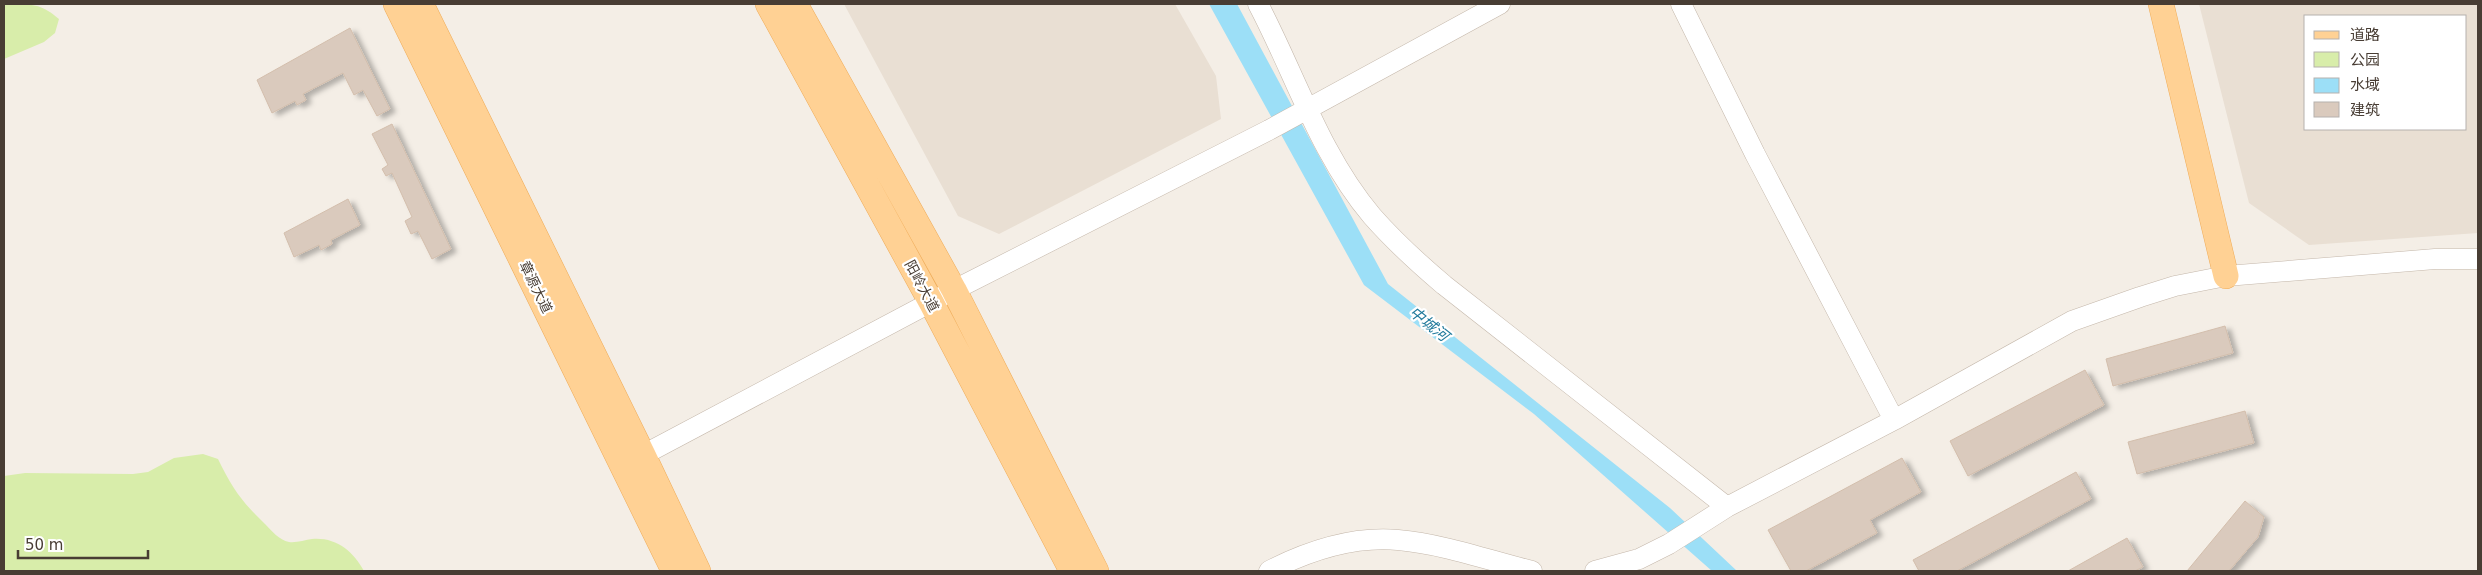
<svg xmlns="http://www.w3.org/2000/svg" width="2482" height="575" font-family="'DejaVu Sans','Noto Sans SC',sans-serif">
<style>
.residential{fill:#e9dfd3;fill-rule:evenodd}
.green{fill:#d8edaa}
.water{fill:#9cdff7}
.building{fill:#dacabd;stroke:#d3beac;filter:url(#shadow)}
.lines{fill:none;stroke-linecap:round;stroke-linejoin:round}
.minor-casing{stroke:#c4b7aa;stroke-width:21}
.major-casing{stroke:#efac59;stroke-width:26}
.minor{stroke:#fff;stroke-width:20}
.major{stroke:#ffd194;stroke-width:25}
.labels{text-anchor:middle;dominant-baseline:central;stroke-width:4.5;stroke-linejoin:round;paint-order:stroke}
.street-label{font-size:14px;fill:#483d34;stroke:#fff}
.water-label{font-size:15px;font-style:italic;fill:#1f799b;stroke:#fff}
</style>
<defs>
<filter id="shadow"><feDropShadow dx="5.5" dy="3" stdDeviation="2.5" flood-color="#0004"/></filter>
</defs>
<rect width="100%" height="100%" fill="#f4eee6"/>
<path class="residential" d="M 844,4 L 1175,4 L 1216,76 L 1221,119 L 999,234 L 958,216 Z
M 2199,4 L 2478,4 L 2478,233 L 2309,245 L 2249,203 ZM 2306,16 L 2466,16 L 2466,129 L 2306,129 Z"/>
<path class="green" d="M 4,4 C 28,4 40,2 59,19 L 55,33 L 44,42 L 4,59 Z
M 203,454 L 218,459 C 232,488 242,502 265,524 C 272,531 279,540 289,542 C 296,543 305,540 312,539 C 336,537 353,551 364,571 L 4,571 L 4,476 L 25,473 L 133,474 L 148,472 L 174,458 Z"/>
<path class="water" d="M 1209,4 L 1237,4 L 1388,284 L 1670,508 L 1737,571 L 1712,571 L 1534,414 L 1364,285 Z"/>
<path class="building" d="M 350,28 L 390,109 L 377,116 L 363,90 L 354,95 L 343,73 L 303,94 L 306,100 L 297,105 L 295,101 L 272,113 L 257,80 Z
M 392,124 L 451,249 L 432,259 L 418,231 L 411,234 L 405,221 L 412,217 L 392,173 L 386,176 L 382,169 L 388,165 L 372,134 Z
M 348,199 L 360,225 L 331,240 L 332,244 L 321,250 L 319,245 L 294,257 L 284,233 Z
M 2225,326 L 2233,353 L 2113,386 L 2106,359 Z
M 2085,370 L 2104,405 L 1968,476 L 1950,441 Z
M 2245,411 L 2254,443 L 2137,474 L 2128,442 Z
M 1902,458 L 1921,492 L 1870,520 L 1877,533 L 1806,571 L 1791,571 L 1768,530 Z
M 2076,472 L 2091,499 L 1957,571 L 1919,571 L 1913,560 Z
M 2245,501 L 2264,517 L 2258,537 L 2229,571 L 2187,571 Z
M 2127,538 L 2143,567 L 2135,571 L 2068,571 Z"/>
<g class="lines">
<g class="minor-casing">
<path id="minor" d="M 1258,4 C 1295,74 1320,155 1372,216 C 1394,241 1418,263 1444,285 L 1727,507
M 1681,4 L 1755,154 L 1894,420
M 643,455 L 954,290 L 1269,130 L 1500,4
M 1269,571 C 1308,551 1353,536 1398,540 C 1443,544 1488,560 1532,571
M 1595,571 L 1639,559 L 1669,544 L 1727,507 L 1894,420 L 2072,321 L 2140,297 L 2175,286 L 2226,276 L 2435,259 L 2478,259"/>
</g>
<g class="major-casing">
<path id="major" d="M 396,4 L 674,571
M 421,4 L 643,455 L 698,571
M 768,4 L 931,302 L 1072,571
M 795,4 L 954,290 L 1096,571
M 2161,4 L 2226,276"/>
</g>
<use href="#minor" class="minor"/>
<use href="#major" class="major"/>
</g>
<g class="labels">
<g class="street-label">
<text transform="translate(922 286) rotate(62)">阳岭大道</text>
<text transform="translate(536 287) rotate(64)">章源大道</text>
</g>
<g class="water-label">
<text transform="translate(1429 324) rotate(39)">中城河</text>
</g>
</g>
<rect width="2482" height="575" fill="none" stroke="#483d34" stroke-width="10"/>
<rect x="2304" y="15" width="162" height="115" fill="#ffffff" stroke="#b6b1ae"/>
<rect x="2314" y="31" width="25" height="8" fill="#ffd194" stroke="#b6b1ae"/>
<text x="2350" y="40" font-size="15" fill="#483d34">道路</text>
<rect x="2314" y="52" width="25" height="15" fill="#d8edaa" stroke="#b6b1ae"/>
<text x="2350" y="65" font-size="15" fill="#483d34">公园</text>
<rect x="2314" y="78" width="25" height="15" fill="#9cdff7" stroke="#b6b1ae"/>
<text x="2350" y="90" font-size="15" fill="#483d34">水域</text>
<rect x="2314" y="102" width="25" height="15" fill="#dacabd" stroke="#b6b1ae"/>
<text x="2350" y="115" font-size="15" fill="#483d34">建筑</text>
<path d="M18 550v8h130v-8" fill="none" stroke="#483d34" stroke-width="2.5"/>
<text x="25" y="550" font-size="15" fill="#483d34" stroke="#ffffff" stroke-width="4" paint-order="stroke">50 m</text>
</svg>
